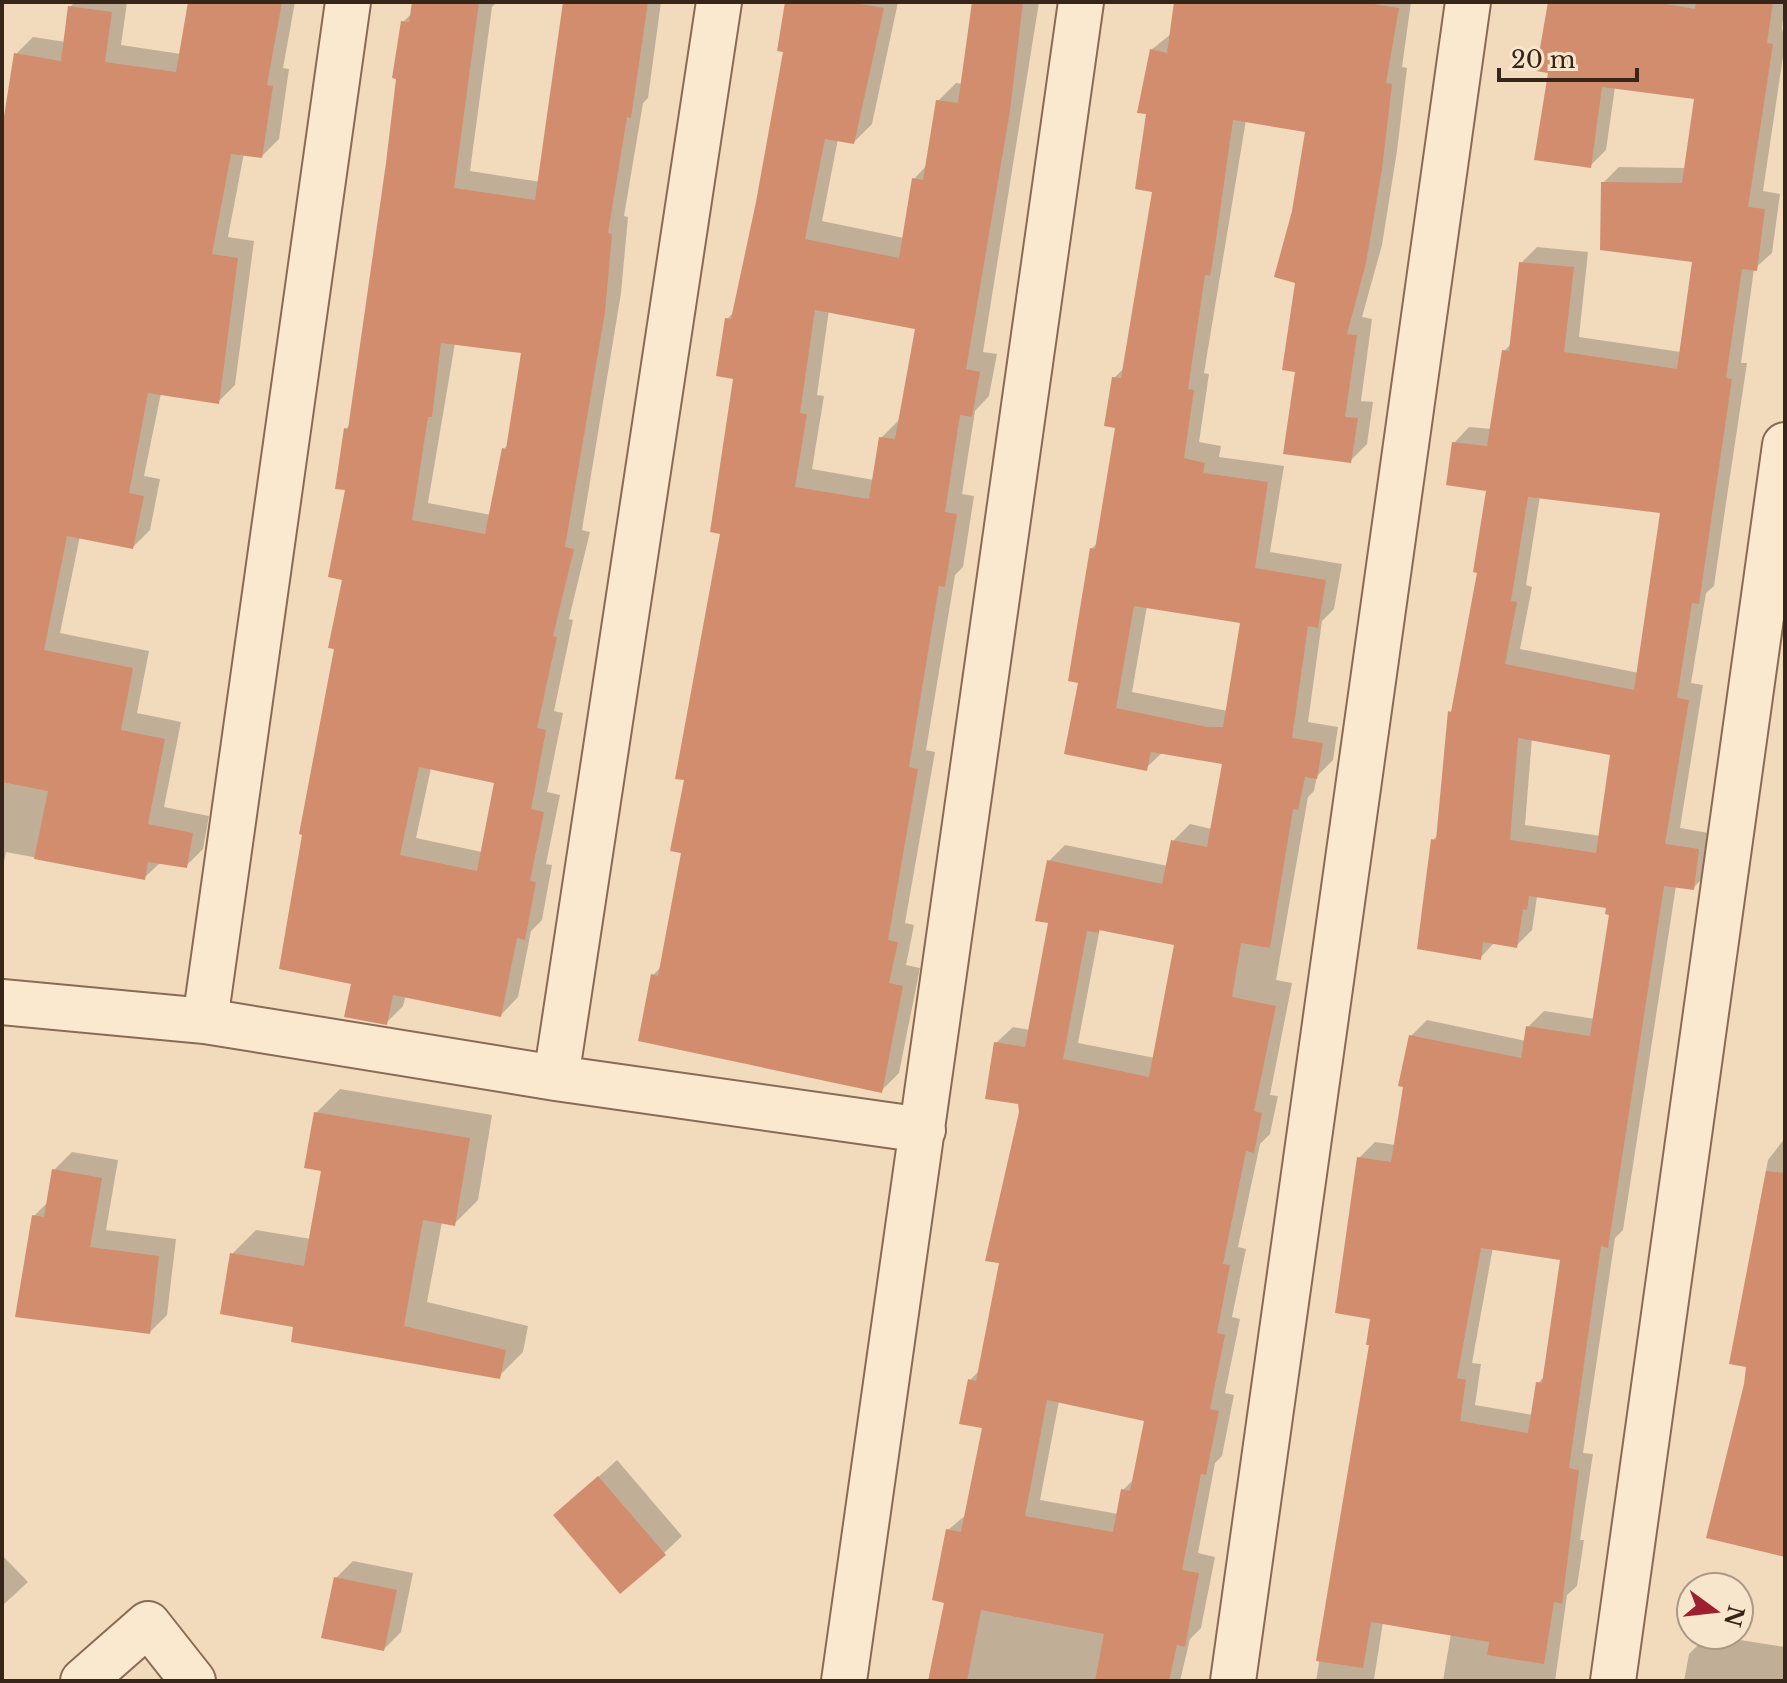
<svg xmlns="http://www.w3.org/2000/svg" width="1787" height="1683" font-family="'Libre Baskerville',serif">
<style>
.shadow{fill:#0003;fill-rule:evenodd}
.building{fill:#d28d6f;fill-rule:evenodd}
.lines{fill:none;stroke-linecap:round;stroke-linejoin:round}
.minor-casing{stroke:#896a54;stroke-width:48}
.minor{stroke:#fbe9cf;stroke-width:44}
</style>
<rect width="100%" height="100%" fill="#f1dbbc"/>
<path class="shadow" d="M 75,2 L 127,2 L 121,45 L 181,54 L 190,2 L 295,2 L 283,68 L 289,69 L 279,139 L 262,156 L 244,153 L 228,237 L 254,241 L 235,385 L 218,402 L 161,393 L 144,476 L 160,479 L 150,530 L 133,547 L 80,536 L 60,633 L 149,651 L 137,713 L 181,722 L 164,807 L 209,816 L 203,849 L 186,866 L 161,862 L 144,878 L 6,852 L 2,871 L 2,149 L 16,54 L 33,37 L 66,42 L 70,7 Z
M 414,2 L 497,2 L 492,7 L 470,171 L 541,182 L 565,2 L 661,2 L 648,98 L 643,103 L 624,216 L 628,217 L 621,293 L 582,530 L 590,532 L 569,619 L 573,620 L 554,711 L 563,713 L 547,792 L 560,795 L 546,864 L 552,865 L 542,920 L 531,931 L 518,997 L 501,1015 L 406,995 L 403,1006 L 386,1023 L 353,982 L 336,648 L 344,578 L 346,429 L 350,425 L 388,164 L 403,22 L 412,13 ZM 455,343 L 524,351 L 509,443 L 504,449 L 491,515 L 428,503 ZM 431,768 L 496,782 L 482,852 L 416,838 Z
M 787,2 L 898,2 L 872,124 L 854,142 L 838,139 L 822,221 L 904,238 L 914,179 L 927,165 L 938,101 L 956,83 L 963,84 L 973,2 L 1039,2 L 983,352 L 997,354 L 989,396 L 975,411 L 962,494 L 974,496 L 963,567 L 955,575 L 926,750 L 935,752 L 905,923 L 914,925 L 906,965 L 920,968 L 899,1073 L 881,1091 L 653,975 L 661,967 L 683,851 L 686,779 L 722,533 L 735,377 L 727,319 L 735,311 L 758,202 L 785,50 ZM 829,310 L 917,328 L 899,420 L 881,438 L 874,480 L 812,469 L 824,396 L 817,395 Z
M 1176,2 L 1411,2 L 1402,67 L 1407,68 L 1397,151 L 1382,245 L 1362,317 L 1372,319 L 1361,401 L 1373,402 L 1367,444 L 1350,461 L 1297,370 L 1294,211 L 1308,130 L 1246,120 L 1204,373 L 1209,374 L 1199,442 L 1221,446 L 1219,457 L 1284,466 L 1270,552 L 1342,564 L 1334,609 L 1322,621 L 1308,722 L 1338,727 L 1333,760 L 1317,776 L 1314,791 L 1308,797 L 1276,980 L 1292,983 L 1270,1095 L 1278,1096 L 1270,1134 L 1260,1144 L 1238,1247 L 1246,1249 L 1232,1317 L 1240,1319 L 1225,1393 L 1234,1395 L 1222,1456 L 1215,1463 L 1198,1553 L 1215,1557 L 1201,1628 L 1190,1639 L 1180,1681 L 938,1681 L 946,1601 L 948,1530 L 967,1514 L 984,1427 L 970,1380 L 980,1370 L 1001,1262 L 1021,1112 L 1020,1103 L 996,1043 L 1013,1027 L 1030,1030 L 1051,922 L 1049,861 L 1065,845 L 1168,866 L 1173,841 L 1190,824 L 1212,829 L 1225,762 L 1163,752 L 1146,768 L 1081,681 L 1091,549 L 1099,542 L 1117,426 L 1114,378 L 1124,368 L 1154,190 L 1148,113 L 1151,50 L 1171,34 ZM 1147,606 L 1242,621 L 1228,711 L 1132,692 ZM 1100,928 L 1177,943 L 1155,1058 L 1078,1043 ZM 1059,1401 L 1146,1419 L 1134,1479 L 1123,1490 L 1118,1514 L 1040,1500 Z
M 1552,2 L 1785,2 L 1782,28 L 1785,43 L 1763,191 L 1780,194 L 1772,253 L 1754,269 L 1741,363 L 1747,363 L 1726,503 L 1714,586 L 1706,593 L 1691,683 L 1703,685 L 1680,828 L 1714,834 L 1709,872 L 1693,888 L 1676,886 L 1623,1230 L 1615,1238 L 1583,1453 L 1593,1454 L 1580,1540 L 1584,1540 L 1577,1586 L 1567,1595 L 1555,1681 L 1443,1681 L 1451,1633 L 1383,1622 L 1374,1679 L 1386,1681 L 1316,1681 L 1372,1344 L 1359,1158 L 1375,1142 L 1396,1145 L 1411,1036 L 1427,1020 L 1526,1041 L 1528,1027 L 1544,1011 L 1595,1019 L 1611,913 L 1608,906 L 1537,897 L 1532,930 L 1516,946 L 1495,942 L 1480,958 L 1433,840 L 1438,835 L 1450,712 L 1454,709 L 1480,571 L 1488,489 L 1454,443 L 1469,427 L 1492,429 L 1504,351 L 1512,343 L 1521,263 L 1537,247 L 1588,252 L 1579,337 L 1681,352 L 1695,260 L 1603,183 L 1619,167 L 1686,168 L 1697,97 L 1615,87 L 1606,150 L 1590,166 L 1550,72 ZM 1540,496 L 1663,512 L 1639,673 L 1520,649 L 1532,587 L 1526,585 ZM 1532,738 L 1613,753 L 1601,836 L 1525,825 ZM 1493,1247 L 1562,1258 L 1545,1376 L 1538,1383 L 1533,1415 L 1475,1405 L 1481,1364 L 1472,1363 Z
M 340,1089 L 492,1115 L 478,1200 L 454,1224 L 442,1222 L 427,1302 L 528,1326 L 523,1352 L 499,1376 L 296,1325 L 232,1254 L 256,1230 L 311,1239 L 324,1170 L 316,1113 Z
M 1785,1138 L 1785,1555 L 1746,1385 L 1760,1218 L 1757,1218 L 1768,1160 Z
M 72,1152 L 118,1160 L 106,1230 L 176,1239 L 167,1315 L 150,1332 L 34,1216 L 49,1201 L 54,1170 Z
M 617,1460 L 682,1536 L 664,1553 L 556,1515 Z
M 2,1555 L 28,1582 L 2,1606 Z
M 353,1561 L 413,1573 L 401,1632 L 384,1649 L 336,1578 Z
M 1708,1635 L 1785,1647 L 1785,1681 L 1684,1681 L 1689,1654 Z"/>
<path class="building" d="M 188,2 L 282,2 L 267,85 L 273,86 L 262,158 L 231,154 L 212,254 L 238,258 L 219,404 L 148,393 L 129,493 L 144,496 L 133,549 L 67,536 L 44,650 L 133,668 L 121,730 L 165,739 L 148,824 L 193,833 L 187,868 L 148,862 L 145,880 L 34,859 L 48,791 L 2,782 L 2,129 L 14,53 L 61,61 L 68,6 L 112,12 L 105,62 L 176,72 Z
M 412,2 L 479,2 L 454,188 L 535,200 L 563,2 L 648,2 L 631,118 L 627,117 L 608,233 L 612,234 L 605,312 L 565,547 L 574,549 L 553,636 L 557,637 L 537,728 L 546,730 L 531,809 L 544,812 L 530,881 L 536,882 L 525,940 L 517,938 L 501,1017 L 393,995 L 387,1025 L 344,1017 L 351,984 L 279,969 L 302,835 L 299,834 L 334,649 L 328,648 L 342,580 L 328,577 L 345,490 L 335,489 L 344,428 L 348,429 L 386,163 L 396,79 L 392,78 L 401,21 L 409,22 ZM 441,343 L 521,353 L 506,449 L 502,448 L 485,534 L 412,520 L 428,417 L 432,417 ZM 419,767 L 494,783 L 477,871 L 400,855 Z
M 785,2 L 848,2 L 884,8 L 854,144 L 825,139 L 805,239 L 899,258 L 912,178 L 923,180 L 936,100 L 958,103 L 972,2 L 1023,2 L 1010,111 L 966,369 L 980,372 L 972,417 L 960,415 L 945,512 L 957,514 L 945,587 L 939,586 L 909,767 L 918,769 L 888,940 L 898,942 L 889,983 L 903,986 L 882,1093 L 638,1041 L 651,974 L 658,976 L 681,853 L 670,851 L 684,780 L 675,779 L 720,534 L 710,532 L 733,379 L 716,376 L 725,318 L 731,319 L 756,202 L 783,52 L 777,51 ZM 815,310 L 915,329 L 895,439 L 879,437 L 869,499 L 795,487 L 807,414 L 800,413 Z
M 1174,2 L 1361,2 L 1399,8 L 1386,83 L 1392,84 L 1382,169 L 1366,263 L 1347,334 L 1357,335 L 1345,417 L 1358,418 L 1351,463 L 1283,454 L 1295,372 L 1282,370 L 1295,283 L 1274,277 L 1292,211 L 1305,132 L 1233,120 L 1213,260 L 1210,276 L 1205,275 L 1188,389 L 1194,390 L 1184,458 L 1205,463 L 1203,473 L 1268,482 L 1255,568 L 1326,580 L 1318,628 L 1308,626 L 1292,738 L 1323,743 L 1317,779 L 1305,777 L 1298,810 L 1293,809 L 1270,948 L 1241,943 L 1232,997 L 1276,1006 L 1254,1111 L 1262,1113 L 1254,1153 L 1246,1151 L 1223,1264 L 1230,1265 L 1217,1333 L 1225,1335 L 1210,1409 L 1219,1411 L 1206,1475 L 1201,1474 L 1182,1570 L 1199,1573 L 1185,1647 L 1177,1645 L 1169,1681 L 1095,1681 L 1104,1634 L 981,1610 L 967,1681 L 928,1681 L 944,1603 L 932,1600 L 946,1529 L 961,1532 L 982,1428 L 959,1424 L 968,1379 L 976,1381 L 999,1263 L 985,1261 L 1019,1112 L 1018,1104 L 985,1099 L 994,1042 L 1025,1047 L 1048,923 L 1035,921 L 1047,860 L 1162,884 L 1171,840 L 1207,847 L 1222,764 L 1151,752 L 1147,771 L 1064,754 L 1078,683 L 1068,681 L 1090,548 L 1095,549 L 1115,428 L 1104,426 L 1112,377 L 1121,378 L 1152,192 L 1135,189 L 1146,114 L 1137,113 L 1150,49 L 1167,53 ZM 1134,606 L 1240,623 L 1223,727 L 1207,727 L 1116,708 ZM 1099,930 L 1174,945 L 1149,1077 L 1063,1059 L 1087,931 L 1099,933 ZM 1047,1400 L 1144,1421 L 1130,1491 L 1121,1489 L 1113,1532 L 1025,1516 Z
M 1548,2 L 1654,2 L 1695,9 L 1696,2 L 1773,2 L 1767,43 L 1773,44 L 1748,207 L 1765,209 L 1757,271 L 1742,269 L 1726,378 L 1732,379 L 1711,521 L 1699,604 L 1692,603 L 1677,698 L 1689,700 L 1665,844 L 1699,849 L 1694,890 L 1664,886 L 1608,1248 L 1601,1246 L 1569,1468 L 1579,1470 L 1562,1604 L 1554,1602 L 1544,1664 L 1487,1655 L 1489,1642 L 1371,1622 L 1363,1668 L 1316,1661 L 1369,1345 L 1366,1345 L 1370,1319 L 1335,1313 L 1357,1157 L 1391,1162 L 1403,1087 L 1398,1086 L 1409,1035 L 1521,1058 L 1526,1026 L 1590,1036 L 1609,915 L 1605,914 L 1606,908 L 1529,896 L 1527,910 L 1523,909 L 1517,948 L 1483,942 L 1481,960 L 1417,949 L 1431,839 L 1436,840 L 1448,711 L 1451,712 L 1477,573 L 1473,572 L 1486,491 L 1446,485 L 1452,442 L 1487,446 L 1502,350 L 1509,351 L 1519,262 L 1574,267 L 1564,352 L 1677,369 L 1692,262 L 1600,250 L 1601,182 L 1682,183 L 1694,99 L 1602,87 L 1591,168 L 1534,160 L 1548,73 L 1536,71 ZM 1528,497 L 1660,513 L 1634,690 L 1505,664 L 1517,602 L 1511,601 ZM 1518,738 L 1610,755 L 1596,853 L 1510,840 ZM 1481,1248 L 1560,1260 L 1542,1383 L 1536,1382 L 1528,1433 L 1460,1421 L 1466,1380 L 1457,1378 Z
M 314,1112 L 470,1138 L 455,1226 L 423,1220 L 404,1326 L 506,1350 L 500,1379 L 291,1342 L 293,1327 L 220,1314 L 230,1253 L 304,1266 L 321,1171 L 304,1168 Z
M 52,1169 L 102,1178 L 90,1247 L 159,1256 L 150,1334 L 15,1317 L 32,1215 L 44,1217 Z
M 1766,1171 L 1785,1173 L 1785,1557 L 1706,1538 L 1744,1384 L 1746,1367 L 1729,1364 Z
M 598,1476 L 666,1555 L 620,1594 L 553,1515 Z
M 334,1577 L 397,1590 L 384,1651 L 321,1638 Z"/>
<g class="lines">
<g class="minor-casing">
<path id="minor" d="M 2,1002 L 205,1021 L 556,1078 L 923,1130
M 205,1021 L 348,2
M 556,1078 L 719,2
M 83,1681 L 148,1624 L 193,1681
M 844,1681 L 1081,2
M 1233,1681 L 1468,2
M 1613,1681 L 1785,445"/>
</g>
<use href="#minor" class="minor"/>
</g>
<rect width="1787" height="1683" fill="none" stroke="#37251a" stroke-width="8"/>
<g transform="translate(1715 1611) rotate(105)"><circle r="38" fill="#f8e6cc" stroke="#ab9985" stroke-width="2"/>
<path d="M0-6L14 30L0 20L-14 30Z" fill="#9c202f"/>
<text y="-12" font-size="22" font-weight="bold" text-anchor="middle" fill="#37251a">N</text>
</g>
<path d="M1499 68v12h138v-12" fill="none" stroke="#37251a" stroke-width="4"/>
<text x="1511" y="68" font-size="24" fill="#37251a" stroke="#f8e6cc" stroke-width="6" paint-order="stroke">20 m</text>
</svg>
